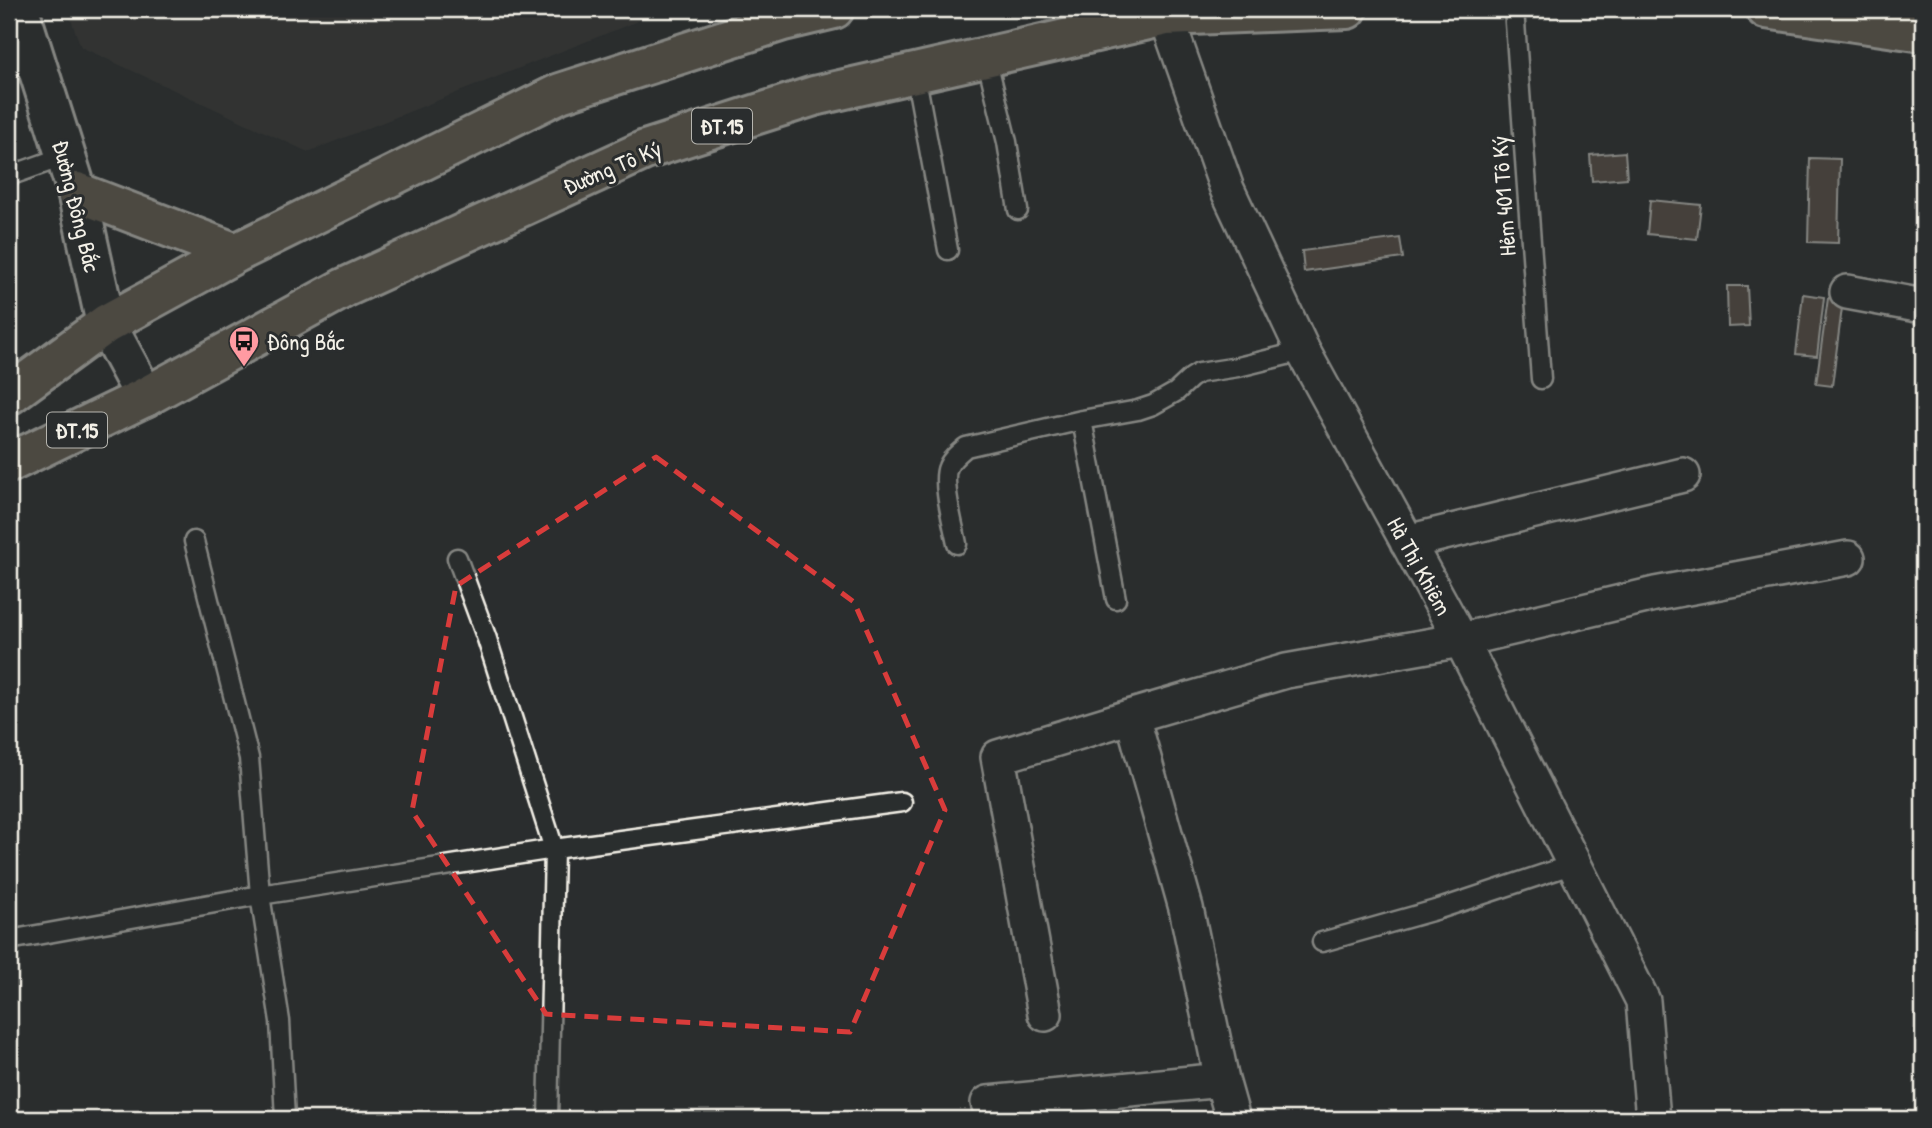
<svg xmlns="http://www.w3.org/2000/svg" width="1932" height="1128" font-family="'Patrick Hand',sans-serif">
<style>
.built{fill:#3c3a37}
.building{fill:#66594d;stroke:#f4f1e8;stroke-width:2}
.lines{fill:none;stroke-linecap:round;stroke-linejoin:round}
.service-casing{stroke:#f4f1e8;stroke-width:23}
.minor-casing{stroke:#f4f1e8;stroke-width:38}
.tertiary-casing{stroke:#f4f1e8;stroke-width:44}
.primary-casing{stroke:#f4f1e8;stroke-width:44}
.service{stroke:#2a2d2e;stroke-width:18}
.minor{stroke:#2a2d2e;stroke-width:33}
.tertiary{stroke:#2a2d2e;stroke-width:38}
.primary{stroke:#746a5a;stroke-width:38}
.marked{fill:none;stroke:#d93c3b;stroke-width:5;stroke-dasharray:14 9;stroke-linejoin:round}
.labels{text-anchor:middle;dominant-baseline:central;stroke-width:6;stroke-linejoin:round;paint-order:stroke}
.shield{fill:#2a2d2e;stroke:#b7b6b0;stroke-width:2}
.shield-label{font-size:21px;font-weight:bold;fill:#f4f1e8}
.street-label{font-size:23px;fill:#f4f1e8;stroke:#2a2d2e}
.poi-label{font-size:23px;fill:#f4f1e8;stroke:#2a2d2e;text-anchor:start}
</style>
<rect width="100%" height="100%" fill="#2a2d2e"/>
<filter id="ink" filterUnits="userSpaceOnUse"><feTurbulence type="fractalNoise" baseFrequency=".0143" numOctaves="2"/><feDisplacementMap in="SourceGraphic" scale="14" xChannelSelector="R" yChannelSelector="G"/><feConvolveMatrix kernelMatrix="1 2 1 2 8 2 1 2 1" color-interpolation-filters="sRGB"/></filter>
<g filter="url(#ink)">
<path class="built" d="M 67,9 L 668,9 L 308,152 L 81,47 Z"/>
<path class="building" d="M 1625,152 L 1627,178 L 1592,181 L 1590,155 Z
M 1810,158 L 1840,159 L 1838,243 L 1808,242 Z
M 1650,200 L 1701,205 L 1697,239 L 1647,234 Z
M 1400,238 L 1403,258 L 1304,272 L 1302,251 Z
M 1727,286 L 1747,286 L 1749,326 L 1728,327 Z
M 1803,294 L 1824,297 L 1817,356 L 1796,354 Z
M 1828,298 L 1843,300 L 1832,386 L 1816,384 Z"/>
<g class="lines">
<g class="service-casing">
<path id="service" d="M 1514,9 L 1541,379
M 986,57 L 1007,142 L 1018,210
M 915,73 L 948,250
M 9,176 L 65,156
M 1082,420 L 1138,410 L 1153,405 L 1176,392 L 1191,378 L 1199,373 L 1238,367 L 1303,351
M 194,541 L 249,758 L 260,895 L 280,1021 L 285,1119
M 957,544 C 954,527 941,482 948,467 C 951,459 959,453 966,447 L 1082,420 L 1116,599
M 457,558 L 487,639 L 554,849 L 902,802
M 9,940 L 260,895 L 554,849 L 548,1119
M 1322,942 L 1439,909 L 1574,864"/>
</g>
<g class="minor-casing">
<path id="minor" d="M 1166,16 L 1227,189 L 1303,351 L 1461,640 L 1643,1001 L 1653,1119
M 1847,292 L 1923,306
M 1407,542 L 1683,475
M 1045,1014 L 998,757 L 1132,716
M 988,1103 L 1222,1080
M 1233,1119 L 1222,1080 L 1186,908 L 1132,716 L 1286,671 L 1461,640 L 1655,594 L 1848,558"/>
</g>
<g class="tertiary-casing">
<path id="tertiary" d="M 19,9 L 77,192 L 106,324 L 145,397"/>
</g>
<g class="primary-casing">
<path id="primary" d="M 1766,9 L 1923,32
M 77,192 L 236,253
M 9,395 L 106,324 L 236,253 L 560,93 L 783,21 L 834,9
M 9,463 L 145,397 L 344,288 L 645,150 L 814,96 L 1166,16 L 1347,9"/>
</g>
<use href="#service" class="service"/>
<use href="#minor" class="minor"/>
<use href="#tertiary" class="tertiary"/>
<use href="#primary" class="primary"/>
</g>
</g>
<path d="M0 0H1932V1128H0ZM 656,457 L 854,602 L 945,810 L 850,1032 L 546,1014 L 412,811 L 456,586 Z" fill="#2a2d2e" fill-opacity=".55" fill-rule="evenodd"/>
<path class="marked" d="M 656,457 L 854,602 L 945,810 L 850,1032 L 546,1014 L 412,811 L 456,586 Z"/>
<defs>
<g id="bus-pin" transform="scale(1.575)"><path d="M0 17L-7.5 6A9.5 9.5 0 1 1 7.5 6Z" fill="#ff9aa2" stroke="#2a2d2e"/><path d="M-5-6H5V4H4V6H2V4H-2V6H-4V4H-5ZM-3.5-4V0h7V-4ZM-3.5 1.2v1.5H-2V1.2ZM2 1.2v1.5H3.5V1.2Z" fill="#111"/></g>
</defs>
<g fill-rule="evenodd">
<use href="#bus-pin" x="244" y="341"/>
</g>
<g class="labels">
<g class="shield">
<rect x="692" y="108.5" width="60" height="35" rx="5"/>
<rect x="47" y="412.5" width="60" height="35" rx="5"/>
</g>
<g class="shield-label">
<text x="722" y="126">ĐT.15</text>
<text x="77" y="430">ĐT.15</text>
</g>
<g class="street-label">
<text transform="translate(612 167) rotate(-23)">Đường Tô Ký</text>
<text transform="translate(1503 196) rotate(-94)">Hẻm 401 Tô Ký</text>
<text transform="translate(77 206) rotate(76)">Đường Đông Bắc</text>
<text transform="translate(1420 566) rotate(61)">Hà Thị Khiêm</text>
</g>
<g class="poi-label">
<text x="267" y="341">Đông Bắc</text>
</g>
</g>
<rect width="1932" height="1128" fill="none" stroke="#2a2d2e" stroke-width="35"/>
<rect x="18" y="18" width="1897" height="1093" fill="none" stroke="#f4f1e8" stroke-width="2.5" filter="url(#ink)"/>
</svg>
